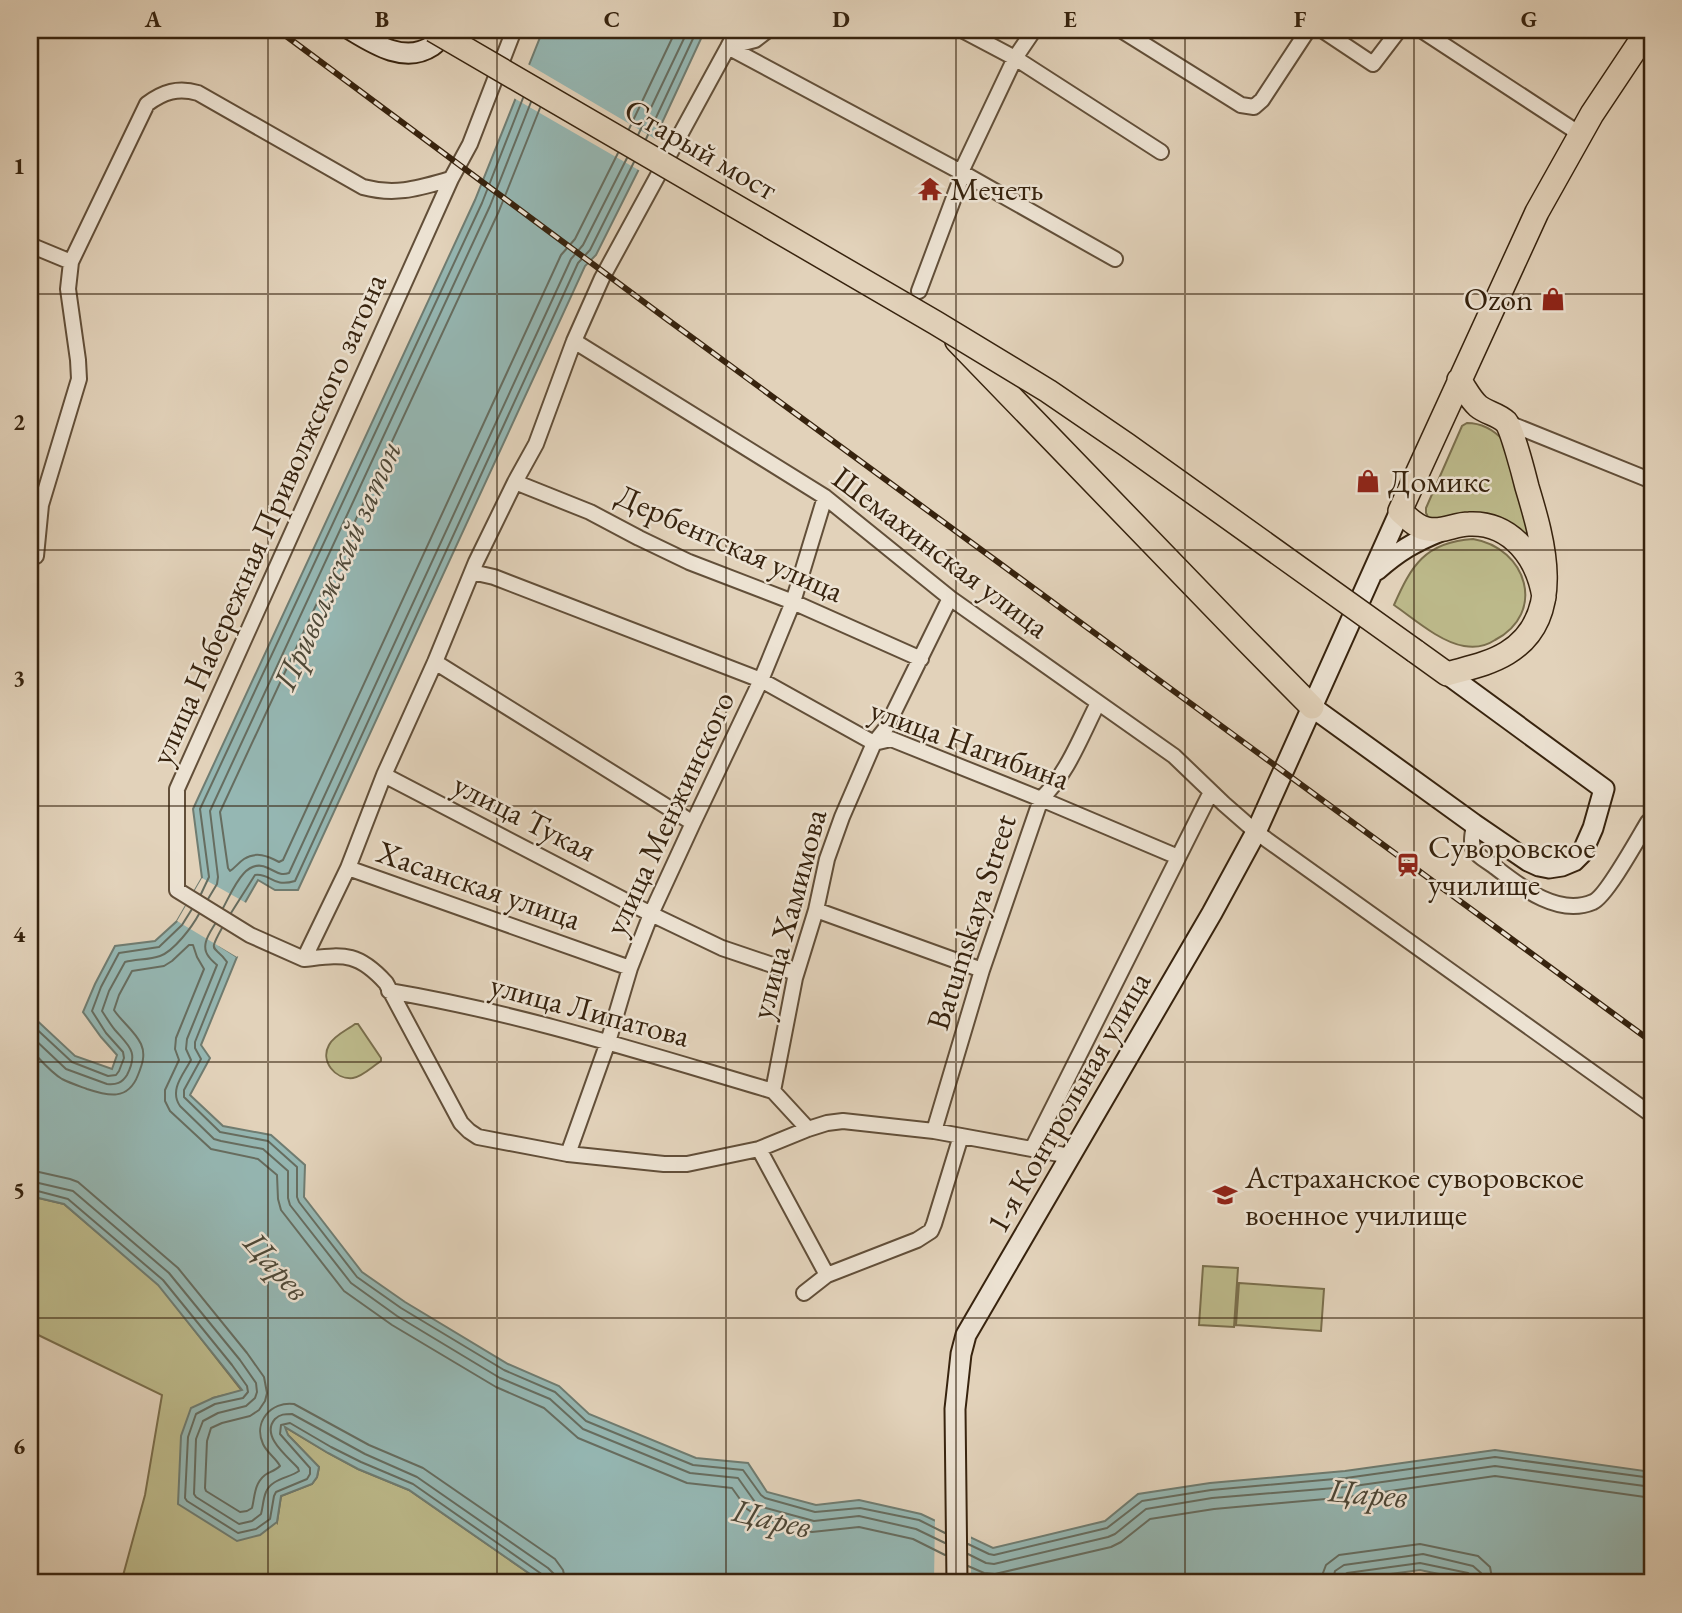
<svg xmlns="http://www.w3.org/2000/svg" width="1682" height="1613" font-family="'EB Garamond',serif">
<style>
.green{fill:#bcb98a;stroke:#7a6e4c;stroke-width:2}
.water{fill:#95b7b3;stroke:#6f7c71;stroke-width:2}
.pier{fill:#e2d2ba}
.lines{fill:none;stroke-linecap:round;stroke-linejoin:round}
.shore{stroke:#666d60;stroke-width:2}
.street-casing{stroke:#624f39;stroke-width:18}
.secondary-casing{stroke:#37230e;stroke-width:23}
.primary-casing{stroke:#37230e;stroke-width:26}
.street{stroke:#ece2d2;stroke-width:14}
.secondary{stroke:#ece2d2;stroke-width:19}
.primary{stroke:#e2d2ba;stroke-width:23}
.rail-casing{stroke:#37230e;stroke-width:6}
.rail{stroke:#ece2d2;stroke-width:3.5;stroke-dasharray:10;stroke-linecap:butt}
.primary-bridge-casing{stroke:#37230e;stroke-width:26;stroke-linecap:butt}
.primary-bridge{stroke:#e2d2ba;stroke-width:23}
.grid{fill:none;stroke:#37230e;stroke-width:2;stroke-opacity:0.55}
.labels{text-anchor:middle;dominant-baseline:central;stroke-width:5;stroke-linejoin:round;paint-order:stroke}
.street-label{font-size:32px;fill:#37230e;stroke:#ece2d2}
.poi-label{font-size:32px;fill:#37230e;stroke:#ece2d2;text-anchor:start}
.water-label{font-size:33px;font-style:italic;fill:#4e4837;stroke:#ece2d2}
.neatline{fill:none;stroke:#37230e;stroke-width:2.5}
.grid-label{font-size:23px;text-anchor:middle;font-weight:bold;fill:#37230e}
</style>
<rect width="100%" height="100%" fill="#e2d2ba"/>
<filter id="stains"><feTurbulence type="fractalNoise" baseFrequency=".00286" numOctaves="4"/><feColorMatrix values="0 0 0 0 .2 0 0 0 0 .09 0 0 0 0 .02 0 0 0 .5 -.17"/></filter>
<radialGradient id="worn" r=".72"><stop offset=".6" stop-color="#630" stop-opacity="0"/><stop offset="1" stop-color="#630" stop-opacity=".3"/></radialGradient>
<path class="green" d="M 1467,423 C 1482,423 1494,430 1504,441 L 1535,545 L 1429,519 L 1426,513 L 1426,508 L 1462,426 Z
M 1473,539 C 1527,548 1547,613 1495,640 C 1486,646 1475,648 1464,646 C 1440,642 1414,619 1394,605 C 1411,566 1425,542 1473,539 Z
M 355,1024 L 358,1024 L 381,1058 L 381,1061 C 373,1066 362,1077 353,1078 C 335,1080 320,1061 329,1045 C 333,1036 347,1030 355,1024 Z
M 30,1196 L 64,1204 L 159,1285 L 242,1391 L 213,1398 L 277,1522 L 281,1496 L 312,1484 L 317,1477 L 319,1467 L 288,1435 L 283,1426 L 328,1453 L 358,1469 L 409,1490 L 543,1583 L 121,1583 L 145,1495 L 162,1395 L 30,1331 Z
M 1203,1266 L 1238,1268 L 1234,1327 L 1199,1325 Z
M 1239,1283 L 1324,1289 L 1321,1331 L 1236,1325 Z"/>
<path class="water" d="M 543,30 L 705,30 L 661,125 L 596,255 L 585,266 L 298,890 L 275,890 L 258,880 L 220,946 L 237,957 L 201,1045 L 210,1058 L 190,1095 L 223,1126 L 271,1135 L 305,1165 L 304,1197 L 362,1272 L 405,1302 L 508,1364 L 559,1386 L 589,1414 L 696,1458 L 748,1463 L 767,1492 L 816,1505 L 859,1500 L 921,1514 L 993,1548 L 1105,1521 L 1138,1494 L 1210,1483 L 1345,1471 L 1495,1450 L 1652,1472 L 1652,1583 L 1482,1583 L 1420,1570 L 1323,1583 L 543,1583 L 409,1490 L 358,1469 L 328,1453 L 285,1427 L 288,1435 L 319,1467 L 317,1477 L 312,1484 L 281,1496 L 277,1522 L 260,1535 L 237,1541 L 178,1504 L 181,1436 L 191,1408 L 213,1398 L 242,1390 L 158,1285 L 64,1204 L 30,1196 L 30,1014 L 75,1056 L 112,1069 L 117,1055 L 101,1037 L 83,1012 L 95,984 L 115,946 L 155,941 L 177,921 L 202,878 L 193,809 L 475,200 Z"/>
<path class="pier" d="M 526,63 L 657,140 L 642,172 L 512,97 Z
M 202,878 L 248,904 L 225,945 L 239,954 L 237,957 L 177,921 Z
M 935,1516 L 971,1534 L 971,1583 L 934,1583 Z"/>
<g class="lines">
<path class="shore" d="M 540,108 L 499,211 L 220,812 L 228,868 L 230,871 C 235,868 238,863 244,859 C 256,851 268,856 279,862 L 283,860 L 561,255 L 575,239 L 618,153
M 629,129 L 676,30
M 638,135 L 688,30
M 646,139 L 697,30
M 201,894 L 209,877 L 200,809 L 482,203 L 523,98
M 208,899 L 217,884 L 218,877 L 210,811 L 490,206 L 531,102
M 223,908 C 232,892 245,856 268,868 C 277,872 280,876 289,873 L 571,259 L 583,245 L 627,158
M 231,913 L 255,875 C 271,873 272,888 295,881 L 578,263 L 590,250 L 634,162
M 215,924 C 209,934 200,946 209,957 C 211,960 214,962 217,965 L 187,1039 L 186,1049 L 191,1060 C 183,1075 169,1090 180,1106 L 214,1139 L 221,1141 L 263,1149 L 288,1171 L 288,1198 L 290,1205 L 351,1283 L 397,1316 L 500,1378 L 550,1399 L 583,1429 L 690,1473 L 738,1478 L 755,1502 L 762,1507 L 814,1521 L 859,1516 L 916,1529 L 945,1543
M 222,928 C 207,955 215,944 227,962 L 195,1042 L 195,1048 L 201,1059 L 184,1090 L 184,1097 L 220,1132 L 268,1141 L 297,1167 L 297,1197 L 299,1202 L 357,1277 L 401,1308 L 504,1370 L 555,1392 L 586,1421 L 693,1465 L 743,1470 L 761,1495 L 765,1498 L 815,1512 L 860,1508 L 919,1520 L 945,1533
M 30,1023 L 72,1062 L 108,1076 L 116,1075 L 119,1071 L 124,1058 L 123,1052 L 106,1033 L 92,1011 L 101,987 L 119,953 L 159,947 L 182,925 L 192,909
M 30,1035 L 66,1069 L 107,1084 C 116,1085 122,1083 127,1075 C 139,1052 129,1046 115,1030 C 110,1024 106,1017 102,1011 L 109,991 L 125,962 C 136,959 149,960 160,956 C 174,951 192,927 199,914
M 30,1049 C 40,1059 50,1072 62,1079 C 70,1083 79,1086 87,1089 C 108,1096 128,1101 138,1075 C 142,1065 146,1055 141,1044 C 135,1031 121,1021 114,1010 L 119,995 L 132,971 L 164,966 L 172,961 L 189,945 L 193,945 L 197,957 L 204,969 L 176,1038 L 175,1049 L 179,1060 L 165,1090 L 165,1101 L 170,1111 L 211,1149 L 258,1159 L 277,1175 L 278,1199 L 281,1210 L 344,1291 L 392,1325 L 496,1387 L 544,1408 L 578,1438 L 687,1483 L 732,1488 L 747,1509 L 759,1517 L 812,1532 L 859,1527 L 913,1539 L 945,1555
M 30,1170 L 70,1179 L 78,1182 L 178,1268 L 247,1353 L 264,1377 L 267,1393 L 265,1401 L 259,1410 L 250,1416 L 222,1423 L 211,1428 L 207,1441 L 205,1488 L 206,1491 L 240,1512 L 247,1511 L 252,1508 C 255,1496 254,1484 265,1475 C 270,1472 276,1470 280,1466 C 276,1458 267,1453 263,1444 C 253,1422 271,1401 294,1404 L 369,1445 L 423,1468 L 555,1559 L 563,1570 L 566,1583
M 30,1181 L 73,1191 L 169,1273 L 240,1360 L 256,1383 L 257,1392 L 255,1398 L 246,1406 L 218,1413 L 203,1421 L 196,1439 L 194,1494 L 196,1497 L 239,1524 L 252,1521 L 261,1514 C 263,1507 263,1499 266,1492 C 271,1479 289,1478 299,1471 L 298,1468 C 288,1457 260,1436 275,1419 C 280,1414 285,1414 292,1414 L 365,1454 L 417,1477 L 548,1568 L 554,1574 L 555,1583
M 30,1189 L 68,1199 L 163,1280 L 232,1365 L 247,1386 L 248,1392 L 243,1398 L 215,1404 L 196,1414 L 188,1437 L 185,1498 L 187,1501 L 238,1533 L 256,1529 L 270,1519 L 274,1496 L 276,1492 L 307,1479 L 310,1474 L 310,1468 L 280,1434 L 281,1425 L 290,1423 L 331,1447 L 361,1462 L 413,1484 L 543,1575 L 546,1579 L 546,1583
M 968,1544 L 989,1554 L 994,1555 L 1107,1528 L 1142,1501 L 1211,1490 L 1346,1478 L 1495,1457 L 1652,1478
M 968,1554 L 986,1563 L 994,1564 L 1108,1537 L 1115,1534 L 1146,1509 L 1212,1498 L 1347,1487 L 1495,1466 L 1652,1487
M 968,1566 L 984,1573 L 995,1574 L 1111,1547 L 1121,1542 L 1150,1519 L 1214,1509 L 1348,1497 L 1495,1476 L 1652,1498
M 1321,1583 L 1323,1573 L 1326,1565 L 1339,1555 L 1420,1544 L 1478,1556 L 1490,1567 L 1493,1583
M 1332,1583 L 1335,1571 L 1344,1565 L 1423,1554 L 1473,1566 L 1481,1573 L 1483,1583
M 1341,1583 L 1341,1577 L 1347,1573 L 1420,1563 L 1468,1573 L 1473,1577 L 1474,1583"/>
<g class="street-casing">
<path id="street" d="M 737,30 L 728,47 L 961,172 L 1115,259
M 962,30 L 1015,58 L 1161,152
M 1121,30 L 1241,105 L 1254,107 L 1262,100 L 1308,30
M 1322,30 L 1373,64 L 1399,30
M 1421,30 L 1580,134
M 30,245 L 71,262
M 919,291 L 959,184 L 961,172 L 1015,58 L 1034,30
M 574,341 L 825,497 L 950,598 L 1174,756 L 1224,804 L 1256,832 L 1652,1115
M 1506,422 L 1652,481
M 515,482 L 590,512 L 639,538 L 689,562 L 793,602 L 921,659
M 36,556 L 41,505 L 79,379 L 78,360 L 68,289 L 71,262 L 147,104 C 163,92 178,87 198,93 L 363,187 C 396,196 419,188 451,179
M 472,572 L 494,577 L 761,680 L 874,743 L 891,739 L 1041,799 L 1178,857
M 435,662 L 693,823
M 384,775 L 651,914 L 722,948 L 796,973
M 1474,824 C 1473,832 1470,843 1474,850 C 1478,857 1489,862 1495,867 C 1521,887 1558,917 1593,902 C 1606,897 1639,837 1648,822 L 1652,819
M 348,868 L 630,968
M 816,910 L 982,970
M 304,959 L 250,935 L 177,890 L 177,789 L 451,179 L 470,144 L 514,30
M 304,959 L 348,868 L 384,775 L 435,662 L 476,562 L 515,482 L 536,444 L 574,341 L 602,278 L 728,47 L 755,40 L 768,30
M 304,959 C 343,955 357,951 386,983 L 461,1123 L 469,1131 L 478,1137 L 568,1154 L 664,1164 L 687,1164 L 759,1149 L 808,1129 L 827,1123 L 843,1121 L 934,1131 L 1070,1156
M 389,991 C 520,1013 647,1054 773,1091
M 808,1129 L 773,1091 L 795,978 L 816,910 L 827,859 L 842,817 L 874,743 L 886,728 L 950,598
M 934,1131 L 982,970 L 1041,799 C 1068,773 1081,736 1098,703
M 759,1149 L 827,1275
M 1032,1149 L 1211,792
M 568,1154 L 608,1042 L 630,968 L 651,914 L 693,823 L 761,680 L 793,602 L 825,497
M 804,1293 L 827,1275 L 917,1240 L 931,1231 L 934,1224 L 961,1136"/>
</g>
<g class="secondary-casing">
<path id="secondary" d="M 351,30 C 374,44 405,64 432,46 C 438,42 443,35 447,30
M 1377,570 C 1399,551 1414,542 1441,531
M 1312,707 L 1474,824 L 1528,861 L 1539,866 L 1549,868 L 1562,866 L 1574,861 L 1582,853 L 1593,828 L 1604,789 L 1447,674
M 957,1583 L 955,1409 L 961,1354 L 966,1335 L 1212,913 L 1256,832 L 1400,511"/>
</g>
<g class="primary-casing">
<path id="primary" d="M 957,341 L 1246,640 L 1312,707
M 1544,597 C 1538,559 1512,522 1469,524 C 1454,524 1442,533 1427,529 C 1416,527 1408,518 1400,511 L 1537,212 L 1592,114 L 1648,30
M 1415,651 L 1447,674 C 1468,668 1489,664 1507,653 C 1566,617 1543,540 1527,487 C 1524,475 1512,429 1506,422 C 1498,414 1486,413 1478,406 C 1470,399 1465,388 1459,380"/>
</g>
<use href="#street" class="street"/>
<use href="#secondary" class="secondary"/>
<use href="#primary" class="primary"/>
<g class="rail-casing">
<path id="rail" d="M 278,30 L 664,317 L 1652,1042"/>
</g>
<use href="#rail" class="rail"/>
<g class="primary-bridge-casing">
<path id="primary-bridge" d="M 433,30 L 936,323 L 1048,391 L 1127,445 L 1415,651"/>
</g>
<use href="#primary-bridge" class="primary-bridge"/>
</g>
<path class="grid" d="M 268,30 L 268,1583M 497,30 L 497,1583M 726,30 L 726,1583M 956,30 L 956,1583M 1185,30 L 1185,1583M 1414,30 L 1414,1583M 30,294 L 1652,294M 30,550 L 1652,550M 30,806 L 1652,806M 30,1062 L 1652,1062M 30,1318 L 1652,1318"/>
<defs>
<g id="temple-bare" transform="scale(1.89)"><path d="M0-6L5-2H3V0L6.5 2.5H4V6H1.5V3h-3V6H-4V2.5H-6.5L-3 0V-2H-5Z" fill="#8f2418" stroke="#ece2d2" stroke-width="2.5" paint-order="stroke"/></g>
<g id="shop-bare" transform="scale(1.89)"><path d="M-5-2.5h2.3a2.7 3.5 0 0 1 5.4 0H5L5.5 6h-11ZM-1.5-2.5h3a1.5 2.3 0 0 0-3 0Z" fill="#8f2418" stroke="#ece2d2" stroke-width="2.5" paint-order="stroke"/></g>
<g id="station-bare" transform="scale(1.89)"><path d="M-3-6H3Q5-6 5-4V2Q5 4 3 4L4.5 6H3L1.5 4h-3L-3 6H-4.5L-3 4Q-5 4-5 2V-4Q-5-6-3-6ZM-3.5-4v3h7v-3ZM-3.5 1v1.5H-2V1ZM2 1v1.5H3.5V1Z" fill="#8f2418" stroke="#ece2d2" stroke-width="2.5" paint-order="stroke"/></g>
<g id="university-bare" transform="scale(1.89)"><path d="M0-5L7-2L0 1L-7-2ZM-4 1L0 2.5L4 1V4Q0 6-4 4Z" fill="#8f2418" stroke="#ece2d2" stroke-width="2.5" paint-order="stroke"/></g>
</defs>
<g fill-rule="evenodd">
<use href="#temple-bare" x="930" y="189"/>
<use href="#shop-bare" x="1553" y="299"/>
<use href="#shop-bare" x="1368" y="481"/>
<use href="#station-bare" x="1408" y="865"/>
<use href="#university-bare" x="1225" y="1195"/>
</g>
<g class="labels">
<g class="street-label">
<text transform="translate(701 149) rotate(30)">Старый мост</text>
<text transform="translate(268 519) rotate(-66)">улица Набережная Приволжского затона</text>
<text transform="translate(730 543) rotate(24)">Дербентская улица</text>
<text transform="translate(941 552) rotate(37)">Шемахинская улица</text>
<text transform="translate(970 744) rotate(20)">улица Нагибина</text>
<text transform="translate(669 813) rotate(-65)">улица Менжинского</text>
<text transform="translate(525 817) rotate(27)">улица Тукая</text>
<text transform="translate(479 885) rotate(19)">Хасанская улица</text>
<text transform="translate(788 914) rotate(-75)">улица Хамимова</text>
<text transform="translate(971 922) rotate(-72)">Batumskaya Street</text>
<text transform="translate(590 1010) rotate(15)">улица Липатова</text>
<text transform="translate(1068 1102) rotate(-60)">1-я Контрольная улица</text>
</g>
<g class="poi-label">
<text x="950" y="189">Мечеть</text>
<text x="1533" y="299" text-anchor="end">Ozon</text>
<text x="1388" y="481">Домикс</text>
<text x="1428" y="847">Суворовское<tspan x="1428" dy="37">училище</tspan></text>
<text x="1245" y="1177">Астраханское суворовское<tspan x="1245" dy="37">военное училище</tspan></text>
</g>
<g class="water-label">
<text transform="translate(337 565) rotate(-66)">Приволжский затон</text>
<text transform="translate(277 1266) rotate(48)">Царев</text>
<text transform="translate(1368 1493) rotate(5)">Царев</text>
<text transform="translate(772 1518) rotate(13)">Царев</text>
</g>
</g>
<rect width="1682" height="1613" fill="none" stroke="#e2d2ba" stroke-width="77"/>
<rect x="38" y="38" width="1606" height="1536" class="neatline"/>
<g class="grid-label">
<text x="153" y="27">A</text>
<text x="382" y="27">B</text>
<text x="612" y="27">C</text>
<text x="841" y="27">D</text>
<text x="1070" y="27">E</text>
<text x="1300" y="27">F</text>
<text x="1529" y="27">G</text>
<text x="19" y="174">1</text>
<text x="19" y="430">2</text>
<text x="19" y="686">3</text>
<text x="19" y="942">4</text>
<text x="19" y="1198">5</text>
<text x="19" y="1454">6</text>
</g>
<rect width="100%" height="100%" filter="url(#stains)"/>
<rect width="100%" height="100%" fill="url(#worn)"/>
</svg>
